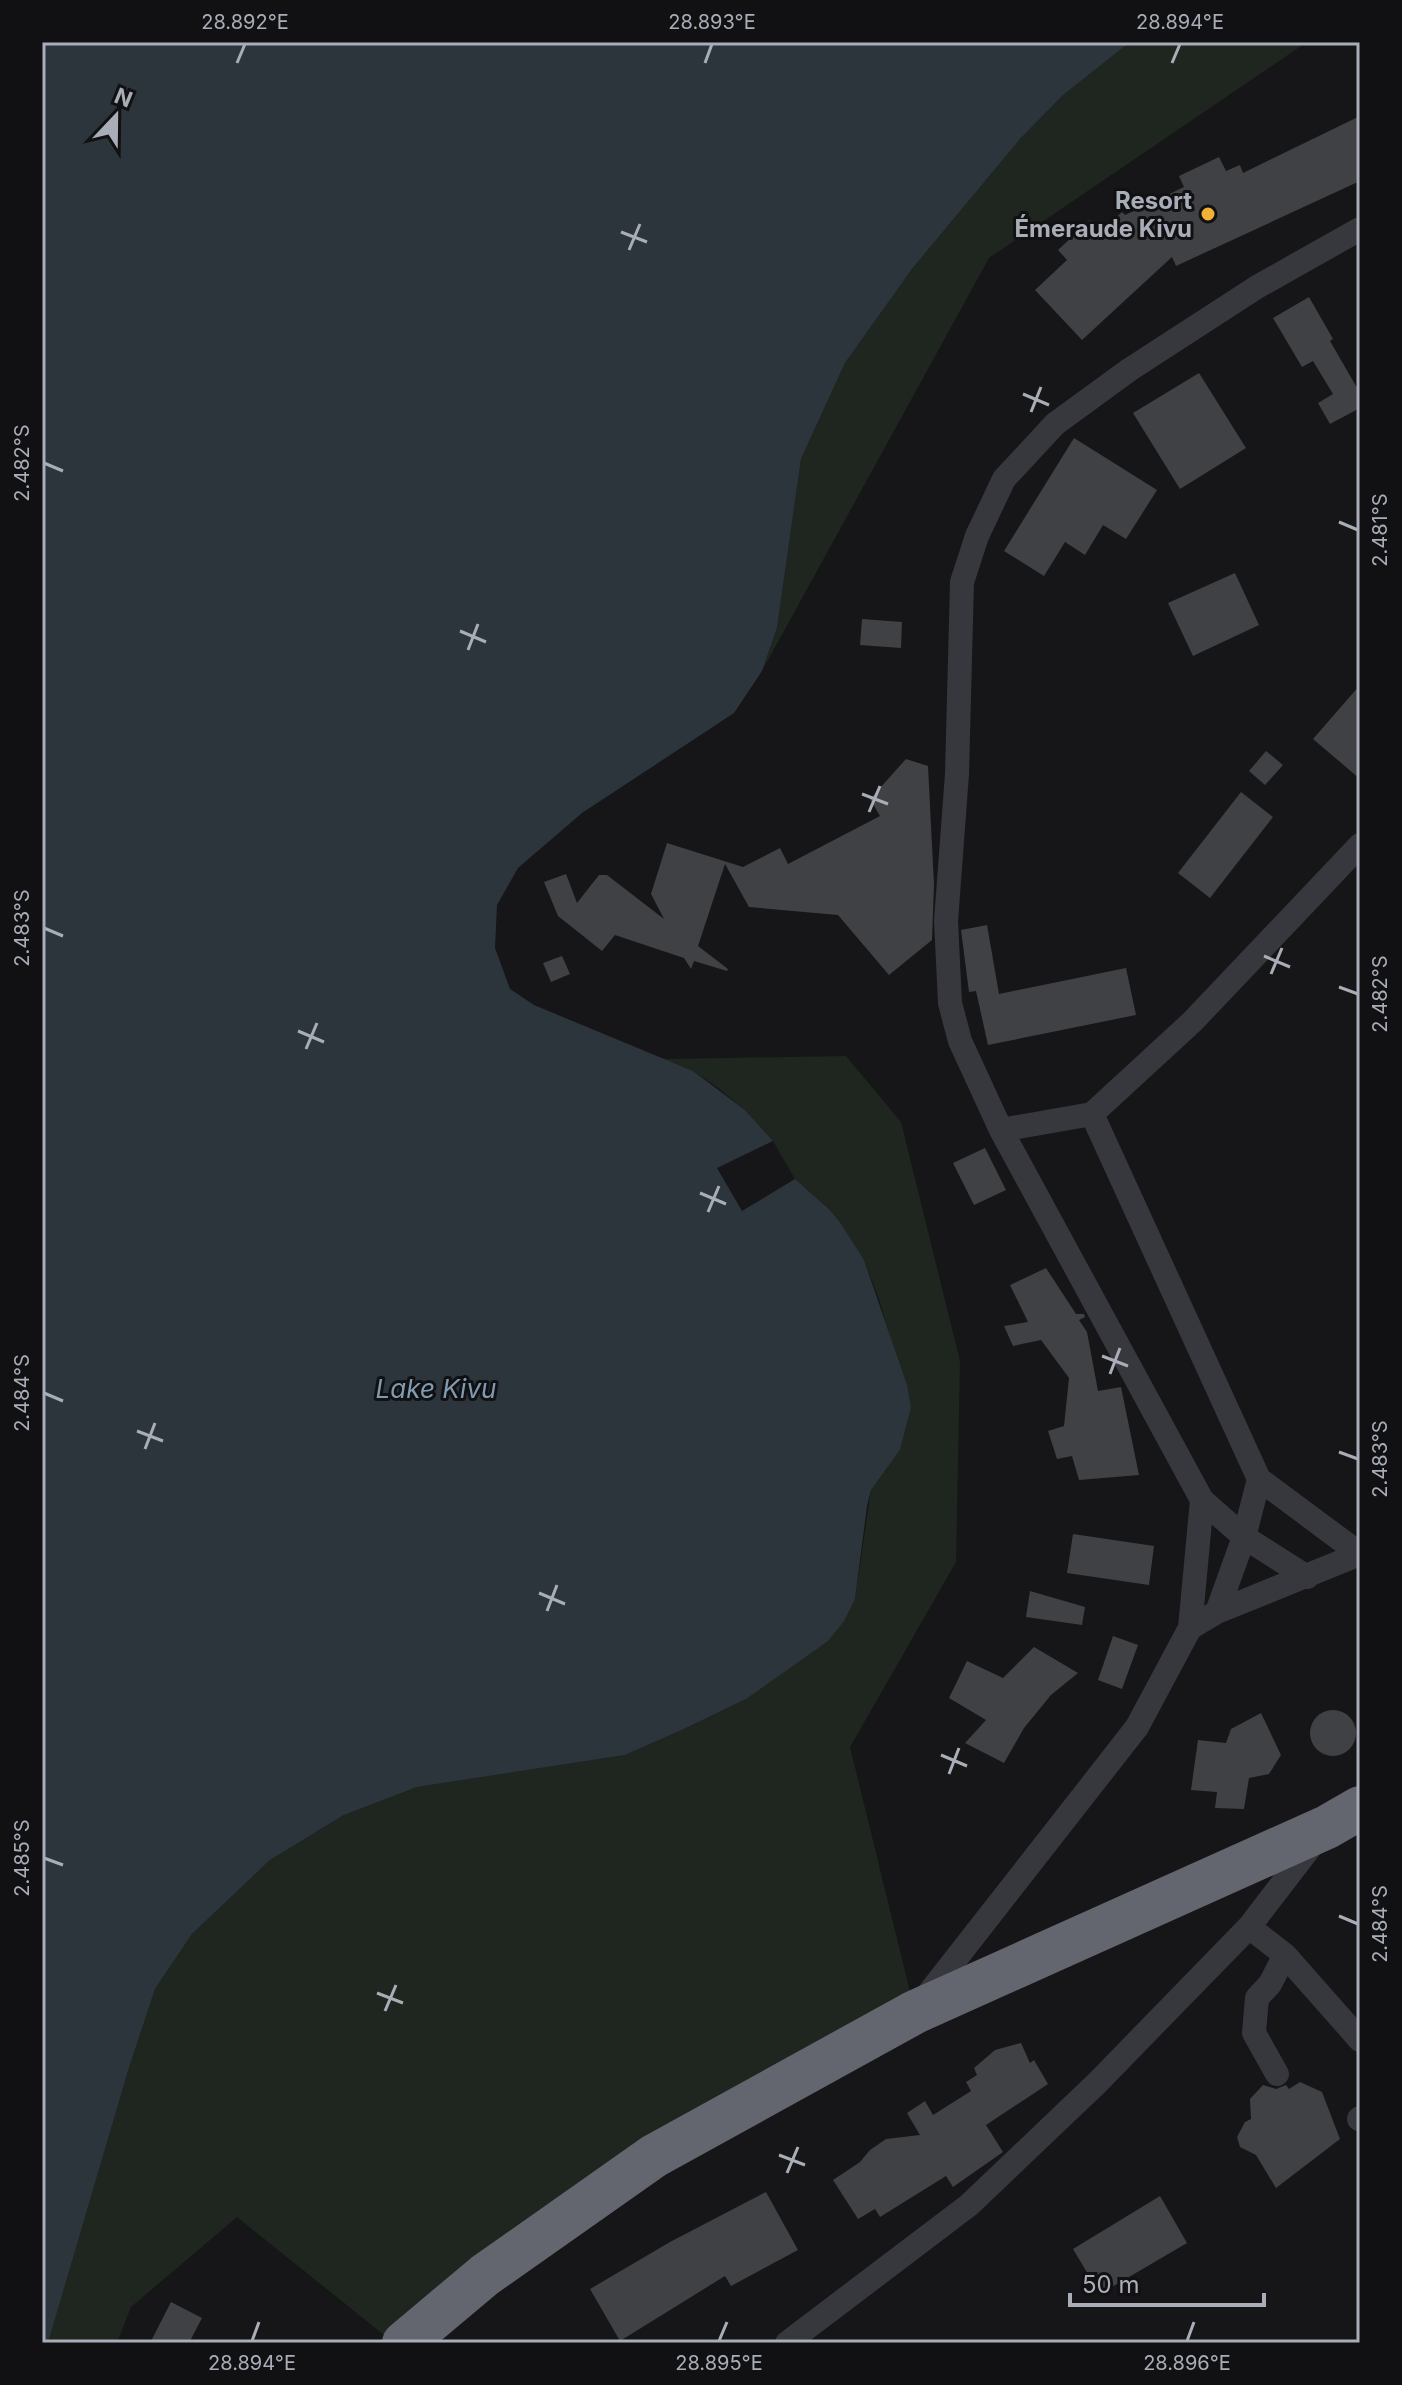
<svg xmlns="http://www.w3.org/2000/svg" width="1402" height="2385" font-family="Inter,sans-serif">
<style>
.green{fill:#1e261f}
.water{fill:#2c353c}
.pier{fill:#161618}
.building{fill:#404145}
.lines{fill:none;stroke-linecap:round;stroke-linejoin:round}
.street{stroke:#37383d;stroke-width:24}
.highway{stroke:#63666e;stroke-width:44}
.ticks{fill:none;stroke:#a8adb8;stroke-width:3}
.poi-dot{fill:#f2b134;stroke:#111113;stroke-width:3}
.labels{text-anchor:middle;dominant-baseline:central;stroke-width:6;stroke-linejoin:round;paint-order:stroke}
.poi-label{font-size:24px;font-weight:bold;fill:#a8adb8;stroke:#111113;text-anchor:end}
.water-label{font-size:26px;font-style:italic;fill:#7f9bb3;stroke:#111113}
.neatline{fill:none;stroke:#a8adb8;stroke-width:3}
.ticks-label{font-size:20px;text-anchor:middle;fill:#a8adb8}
</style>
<rect width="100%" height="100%" fill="#161618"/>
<path class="green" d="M 1130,42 L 1307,42 L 989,258 L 762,671 L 777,628 L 801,459 L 845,363 L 912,269 L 1020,139 L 1062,96 Z
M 846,1056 L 901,1122 L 960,1361 L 956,1562 L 850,1747 L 915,2012 L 394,2343 L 237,2217 L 131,2307 L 117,2343 L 48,2343 L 128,2071 L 155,1989 L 192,1934 L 270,1860 L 344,1815 L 417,1787 L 625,1755 L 684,1729 L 746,1699 L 855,1599 L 871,1490 L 900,1450 L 911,1408 L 879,1299 L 864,1260 L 840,1222 L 829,1209 L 795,1179 L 773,1141 L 745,1110 L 717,1087 L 693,1071 L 663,1059 Z"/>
<path class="water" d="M 42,42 L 1130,42 L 1062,96 L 1020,139 L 912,269 L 845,363 L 801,459 L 777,628 L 762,671 L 734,713 L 582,813 L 518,868 L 497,905 L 495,948 L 510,989 L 534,1005 L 693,1071 L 745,1110 L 773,1141 L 795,1179 L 829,1209 L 840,1222 L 864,1260 L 907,1385 L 911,1408 L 900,1450 L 871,1490 L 867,1506 L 855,1599 L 844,1621 L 828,1641 L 746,1699 L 684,1729 L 625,1755 L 417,1787 L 344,1815 L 270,1860 L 192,1934 L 155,1989 L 128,2071 L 48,2343 L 42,2343 Z"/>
<path class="pier" d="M 773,1141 L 795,1179 L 742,1211 L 717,1168 Z"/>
<path class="building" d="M 1360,116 L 1360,181 L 1176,266 L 1172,257 L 1082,340 L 1035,290 L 1067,260 L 1058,250 L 1090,220 L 1101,231 L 1122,212 L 1125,215 L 1184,187 L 1179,176 L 1219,157 L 1226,171 L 1240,165 L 1243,173 Z
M 1309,297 L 1333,339 L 1330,341 L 1360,393 L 1360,408 L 1330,424 L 1318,403 L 1333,394 L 1313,361 L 1302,367 L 1273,318 Z
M 1199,373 L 1246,448 L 1180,489 L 1133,413 Z
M 1074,438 L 1157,490 L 1126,539 L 1103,525 L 1085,555 L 1065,542 L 1044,576 L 1004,551 Z
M 1235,573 L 1259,625 L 1193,656 L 1168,603 Z
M 862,619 L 902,622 L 901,648 L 860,645 Z
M 1360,685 L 1360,779 L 1313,739 Z
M 1266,751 L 1283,765 L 1265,785 L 1249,771 Z
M 906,759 L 928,766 L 934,885 L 932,940 L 889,975 L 838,915 L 749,907 L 725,864 L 698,946 L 728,969 L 727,971 L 694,961 L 691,969 L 684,958 L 615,935 L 602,951 L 558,916 L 544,882 L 566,874 L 577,903 L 599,875 L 607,875 L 664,919 L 651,894 L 667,843 L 743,867 L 780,848 L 788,864 L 880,816 L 870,799 Z
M 1241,792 L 1273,817 L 1210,898 L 1178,873 Z
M 987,925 L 999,994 L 1126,968 L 1136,1015 L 988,1045 L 976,991 L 969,992 L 961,930 Z
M 562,956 L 570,974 L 551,982 L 543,963 Z
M 985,1148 L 1006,1190 L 974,1205 L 953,1163 Z
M 1046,1268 L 1076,1314 L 1084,1314 L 1085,1317 L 1079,1320 L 1087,1332 L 1098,1391 L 1121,1387 L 1139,1475 L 1079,1480 L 1072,1456 L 1057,1459 L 1048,1431 L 1064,1426 L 1069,1378 L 1041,1340 L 1013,1346 L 1004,1326 L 1028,1322 L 1010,1285 Z
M 1073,1534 L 1154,1546 L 1149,1585 L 1067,1573 Z
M 1030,1591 L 1085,1607 L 1082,1625 L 1026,1617 Z
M 1113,1636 L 1138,1645 L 1122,1689 L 1098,1680 Z
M 1034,1647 L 1078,1673 L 1051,1695 L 1024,1728 L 1004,1763 L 965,1743 L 986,1720 L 949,1698 L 967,1661 L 1003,1678 Z
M1310 1733a23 23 0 1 1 46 0a23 23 0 1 1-46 0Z
M 1261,1713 L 1281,1755 L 1269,1774 L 1249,1778 L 1244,1809 L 1215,1808 L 1217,1792 L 1191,1790 L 1198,1740 L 1226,1743 L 1231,1729 Z
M 1021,2043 L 1030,2063 L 1034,2060 L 1048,2084 L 986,2125 L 1003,2152 L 953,2187 L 946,2176 L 880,2217 L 875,2209 L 858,2219 L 833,2180 L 860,2162 L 870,2150 L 886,2139 L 920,2135 L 907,2113 L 925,2101 L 933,2115 L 971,2091 L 966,2082 L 977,2075 L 974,2068 L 995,2050 Z
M 1300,2082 L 1322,2092 L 1340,2139 L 1276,2188 L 1256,2155 L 1240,2147 L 1237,2137 L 1245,2122 L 1251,2119 L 1250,2099 L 1263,2085 L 1276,2089 L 1286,2085 L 1289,2089 Z
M 766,2192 L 798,2250 L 731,2286 L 725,2276 L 620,2341 L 590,2289 L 670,2242 Z
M 1160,2196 L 1187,2243 L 1100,2294 L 1073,2249 Z
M 171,2302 L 202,2318 L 189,2343 L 150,2343 Z"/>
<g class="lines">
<path class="street" d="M 1092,1114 L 1259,1479 L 1360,1554
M 1001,1130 L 1092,1114 L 1192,1022 L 1360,845
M 1307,1577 L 1244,1537 L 1202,1500 L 1001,1130 L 960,1041 L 950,1003 L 946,921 L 957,774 L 962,582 L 977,536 L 1004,479 L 1055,424 L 1129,370 L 1257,287 L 1360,229
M 1217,1612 L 1244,1537 L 1259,1479
M 1190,1628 L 1217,1612 L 1360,1554
M 1249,1927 L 1285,1955 L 1270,1984 L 1257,1998 L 1254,2033 L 1277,2074
M 1285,1955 L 1360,2040
M 922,2002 L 1137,1727 L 1190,1628 L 1202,1500
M 1359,2119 L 1360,2118
M 787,2343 L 969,2205 L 1096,2084 L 1249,1927 L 1315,1841"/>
<path class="highway" d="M 404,2343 L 485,2275 L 654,2156 L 915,2012 L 1327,1827 L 1360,1808"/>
</g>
<path class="ticks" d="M 237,63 L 245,44M 705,63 L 712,44M 1172,63 L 1180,44M 621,232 L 647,242M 629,250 L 640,224M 1023,394 L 1049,405M 1031,412 L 1041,387M 44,463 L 63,471M 1339,522 L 1358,530M 460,631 L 486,642M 468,650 L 478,624M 862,794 L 888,804M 869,812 L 880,786M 44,928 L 63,936M 1264,956 L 1290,967M 1271,974 L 1282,948M 1339,987 L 1358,994M 298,1031 L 324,1042M 306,1049 L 317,1023M 700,1193 L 726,1204M 708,1212 L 719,1186M 1102,1356 L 1128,1366M 1110,1374 L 1120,1348M 44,1393 L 63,1401M 137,1431 L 163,1441M 145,1449 L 155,1423M 1339,1452 L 1358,1459M 539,1593 L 565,1604M 547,1611 L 557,1585M 941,1755 L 967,1766M 949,1774 L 959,1748M 44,1858 L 63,1865M 1339,1916 L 1358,1924M 377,1993 L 403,2003M 385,2011 L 396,1985M 779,2155 L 805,2165M 787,2173 L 798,2147M 252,2341 L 259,2322M 719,2341 L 727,2322M 1187,2341 L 1194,2322"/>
<circle class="poi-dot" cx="1208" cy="214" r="8"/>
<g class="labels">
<g class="poi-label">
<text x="1192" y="200">Resort<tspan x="1192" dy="28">Émeraude Kivu</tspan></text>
</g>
<g class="water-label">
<text x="436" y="1388">Lake Kivu</text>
</g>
</g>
<rect width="1402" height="2385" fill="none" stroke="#111113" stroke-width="88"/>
<g transform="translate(116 116) rotate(22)" stroke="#111113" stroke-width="6" paint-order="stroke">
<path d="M0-6L14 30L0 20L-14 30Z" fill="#a8adb8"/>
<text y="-12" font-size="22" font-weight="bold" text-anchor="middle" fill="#a8adb8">N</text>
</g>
<path d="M1070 2293v12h194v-12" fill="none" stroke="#a8adb8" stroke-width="4"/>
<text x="1082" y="2293" font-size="24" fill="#a8adb8" stroke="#111113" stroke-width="6" paint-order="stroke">50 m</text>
<rect x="44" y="44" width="1314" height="2297" class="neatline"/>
<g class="ticks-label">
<text x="245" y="29">28.892°E</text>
<text x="712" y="29">28.893°E</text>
<text x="1180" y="29">28.894°E</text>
<text transform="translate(22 463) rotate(-90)" y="7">2.482°S</text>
<text transform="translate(1380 530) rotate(-90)" y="7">2.481°S</text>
<text transform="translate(22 928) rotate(-90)" y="7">2.483°S</text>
<text transform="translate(1380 994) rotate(-90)" y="7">2.482°S</text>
<text transform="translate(22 1393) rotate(-90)" y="7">2.484°S</text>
<text transform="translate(1380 1459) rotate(-90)" y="7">2.483°S</text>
<text transform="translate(22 1858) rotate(-90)" y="7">2.485°S</text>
<text transform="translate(1380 1924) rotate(-90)" y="7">2.484°S</text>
<text x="252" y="2370">28.894°E</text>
<text x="719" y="2370">28.895°E</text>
<text x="1187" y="2370">28.896°E</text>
</g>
</svg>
